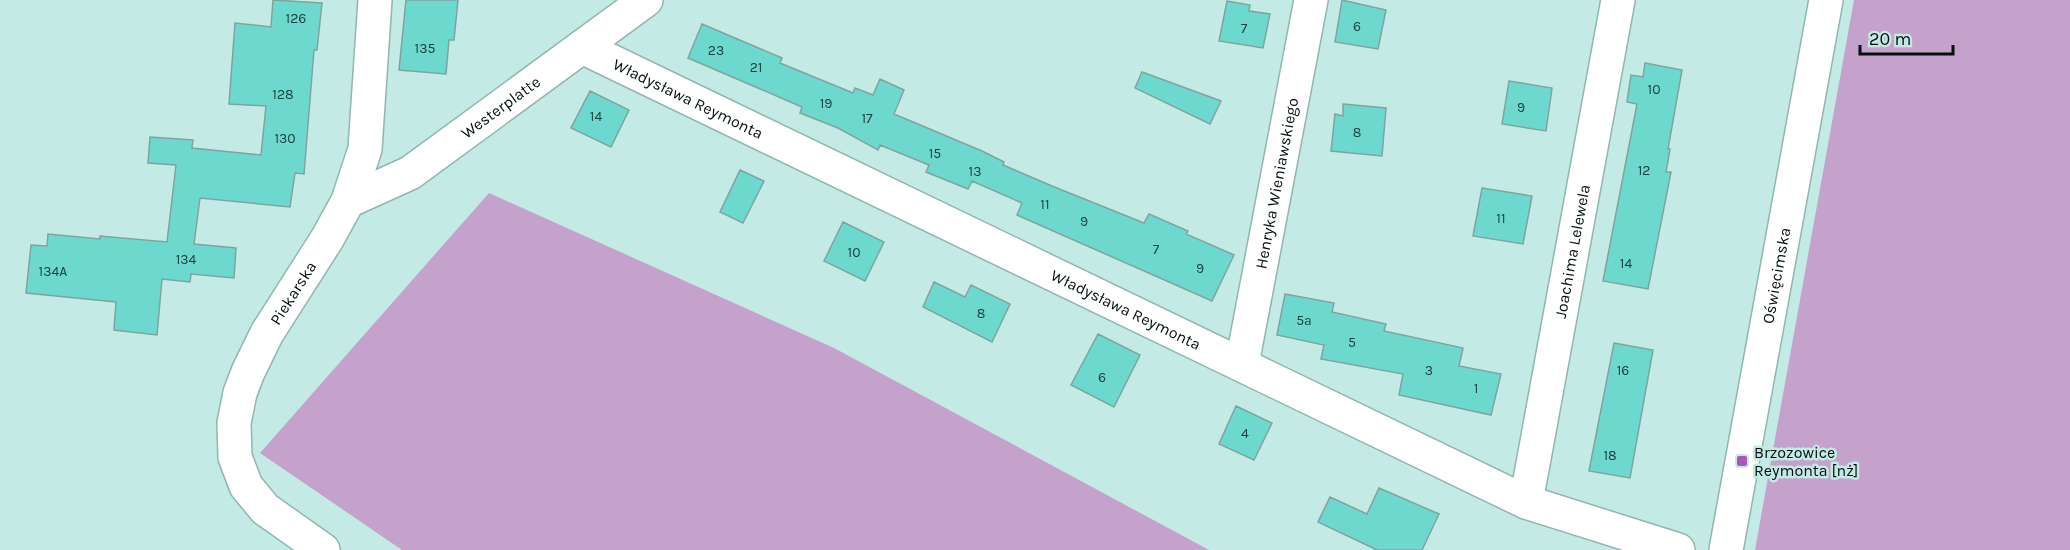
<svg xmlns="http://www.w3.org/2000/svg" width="2070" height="550" font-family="Karla,sans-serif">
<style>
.green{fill:#c4a2cb}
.building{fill:#6dd9ce;stroke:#7fa4a0;stroke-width:1.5}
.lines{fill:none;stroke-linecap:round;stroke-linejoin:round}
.minor-casing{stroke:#91b6b1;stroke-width:36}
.minor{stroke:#fff;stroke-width:33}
.poi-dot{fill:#ad54c0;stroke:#c3eae5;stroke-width:2}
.labels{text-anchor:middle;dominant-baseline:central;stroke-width:5;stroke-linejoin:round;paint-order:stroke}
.number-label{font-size:14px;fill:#1e423f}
.street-label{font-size:16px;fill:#04100f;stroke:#c3eae5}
.poi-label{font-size:16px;fill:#04100f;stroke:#c3eae5;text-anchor:start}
</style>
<rect width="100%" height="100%" fill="#c3eae5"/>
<path class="green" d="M 1854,0 L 2070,0 L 2070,550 L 1755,550 Z
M 489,193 L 834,348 L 1209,550 L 402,550 L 260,453 Z"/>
<path class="building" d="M 273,0 L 322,3 L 317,50 L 314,50 L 304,174 L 295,173 L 290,207 L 200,198 L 194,244 L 236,248 L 234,278 L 191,274 L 190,282 L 162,279 L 157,335 L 114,330 L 116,302 L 26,293 L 31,245 L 47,246 L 48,234 L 100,239 L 100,236 L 167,242 L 176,165 L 148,163 L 150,137 L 193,140 L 192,148 L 261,155 L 266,106 L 229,104 L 235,23 L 271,27 Z
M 406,0 L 458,0 L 454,40 L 449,40 L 446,74 L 399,70 Z
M 1342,0 L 1386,10 L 1378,49 L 1335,42 Z
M 1227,1 L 1250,5 L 1249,11 L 1270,14 L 1263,48 L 1219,41 Z
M 702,24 L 782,58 L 780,63 L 853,93 L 855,88 L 873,95 L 880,79 L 904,90 L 894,114 L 982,151 L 1004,162 L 1003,165 L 1052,186 L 1144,223 L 1149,214 L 1188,231 L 1186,234 L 1234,255 L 1212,301 L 1017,215 L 1022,203 L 972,181 L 968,189 L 926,172 L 929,165 L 880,145 L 878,150 L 838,128 L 800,113 L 802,107 L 688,58 Z
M 1645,63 L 1682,70 L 1668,149 L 1670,149 L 1666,172 L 1671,172 L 1648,289 L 1603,281 L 1637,104 L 1627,102 L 1631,75 L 1643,77 Z
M 1142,72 L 1221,101 L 1210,124 L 1135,88 Z
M 1509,81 L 1552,88 L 1546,131 L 1502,124 Z
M 590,91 L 629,110 L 611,147 L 571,128 Z
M 1343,104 L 1386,108 L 1382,156 L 1331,151 L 1335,114 L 1343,116 Z
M 740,170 L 764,181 L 743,223 L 720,212 Z
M 1482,188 L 1532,196 L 1523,244 L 1473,236 Z
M 843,222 L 884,242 L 865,281 L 824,261 Z
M 934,282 L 965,297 L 971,285 L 1010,304 L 992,342 L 923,307 Z
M 1285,294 L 1334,303 L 1332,312 L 1386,324 L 1384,331 L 1463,348 L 1459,366 L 1501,374 L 1491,415 L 1399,395 L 1403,374 L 1321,359 L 1324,345 L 1277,335 Z
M 1098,334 L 1140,355 L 1114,407 L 1071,385 Z
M 1614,343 L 1653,350 L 1630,478 L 1589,471 Z
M 1236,406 L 1272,423 L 1254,460 L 1219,444 Z
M 1379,488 L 1439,514 L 1422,550 L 1377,550 L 1318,522 L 1330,497 L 1367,514 Z"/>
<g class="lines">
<g class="minor-casing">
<g id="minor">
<path id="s1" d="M 582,47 L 1526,502 L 1678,550"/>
<path id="s2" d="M 348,201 L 410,173 L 646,0"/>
<path id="s3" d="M 1242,364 L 1311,0"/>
<path id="s4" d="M 1526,502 L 1618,0"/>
<path id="s5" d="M 323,550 L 265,509 L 246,486 L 235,457 L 234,423 L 240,393 L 248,372 L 267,333 L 327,239 L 348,201 L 365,149 L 375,0"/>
<path id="s6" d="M 1726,550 L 1826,0"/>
</g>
</g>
<use href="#minor" class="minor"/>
</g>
<rect class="poi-dot" x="1736" y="455" width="12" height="12" rx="3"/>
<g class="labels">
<g class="number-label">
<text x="296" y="18">126</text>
<text x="1357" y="26">6</text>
<text x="1244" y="28">7</text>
<text x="425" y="48">135</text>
<text x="716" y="50">23</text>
<text x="756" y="67">21</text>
<text x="1654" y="89">10</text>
<text x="283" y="94">128</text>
<text x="826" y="103">19</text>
<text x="1521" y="107">9</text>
<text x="596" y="116">14</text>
<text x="867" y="118">17</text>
<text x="1357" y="132">8</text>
<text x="285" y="138">130</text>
<text x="935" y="153">15</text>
<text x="1644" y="170">12</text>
<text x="975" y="171">13</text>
<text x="1045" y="204">11</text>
<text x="1501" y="218">11</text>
<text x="1084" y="221">9</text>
<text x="1156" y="249">7</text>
<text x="854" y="252">10</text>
<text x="186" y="259">134</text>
<text x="1626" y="263">14</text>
<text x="1200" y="268">9</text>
<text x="53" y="271">134A</text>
<text x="981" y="313">8</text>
<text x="1304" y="320">5a</text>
<text x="1352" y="342">5</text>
<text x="1429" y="370">3</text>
<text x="1623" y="370">16</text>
<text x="1102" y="377">6</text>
<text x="1476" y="388">1</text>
<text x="1245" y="433">4</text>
<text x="1610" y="455">18</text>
</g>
<g class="street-label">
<text stroke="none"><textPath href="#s1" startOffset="118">Władysława Reymonta</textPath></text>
<text stroke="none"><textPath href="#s2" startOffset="180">Westerplatte</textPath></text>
<text stroke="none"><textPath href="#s3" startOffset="184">Henryka Wieniawskiego</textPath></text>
<text stroke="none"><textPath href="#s4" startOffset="255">Joachima Lelewela</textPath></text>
<text stroke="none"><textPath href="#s6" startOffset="279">Oświęcimska</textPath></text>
<text stroke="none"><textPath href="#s5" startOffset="310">Piekarska</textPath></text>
<text stroke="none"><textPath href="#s1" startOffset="604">Władysława Reymonta</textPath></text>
</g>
<g class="poi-label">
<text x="1754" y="452">Brzozowice<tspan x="1754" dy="18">Reymonta [nż]</tspan></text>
</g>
</g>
<path d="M1860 45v9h93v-9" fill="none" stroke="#04100f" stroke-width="3"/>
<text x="1869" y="45" font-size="18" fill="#04100f" stroke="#c3eae5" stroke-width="4.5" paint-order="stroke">20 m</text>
</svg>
